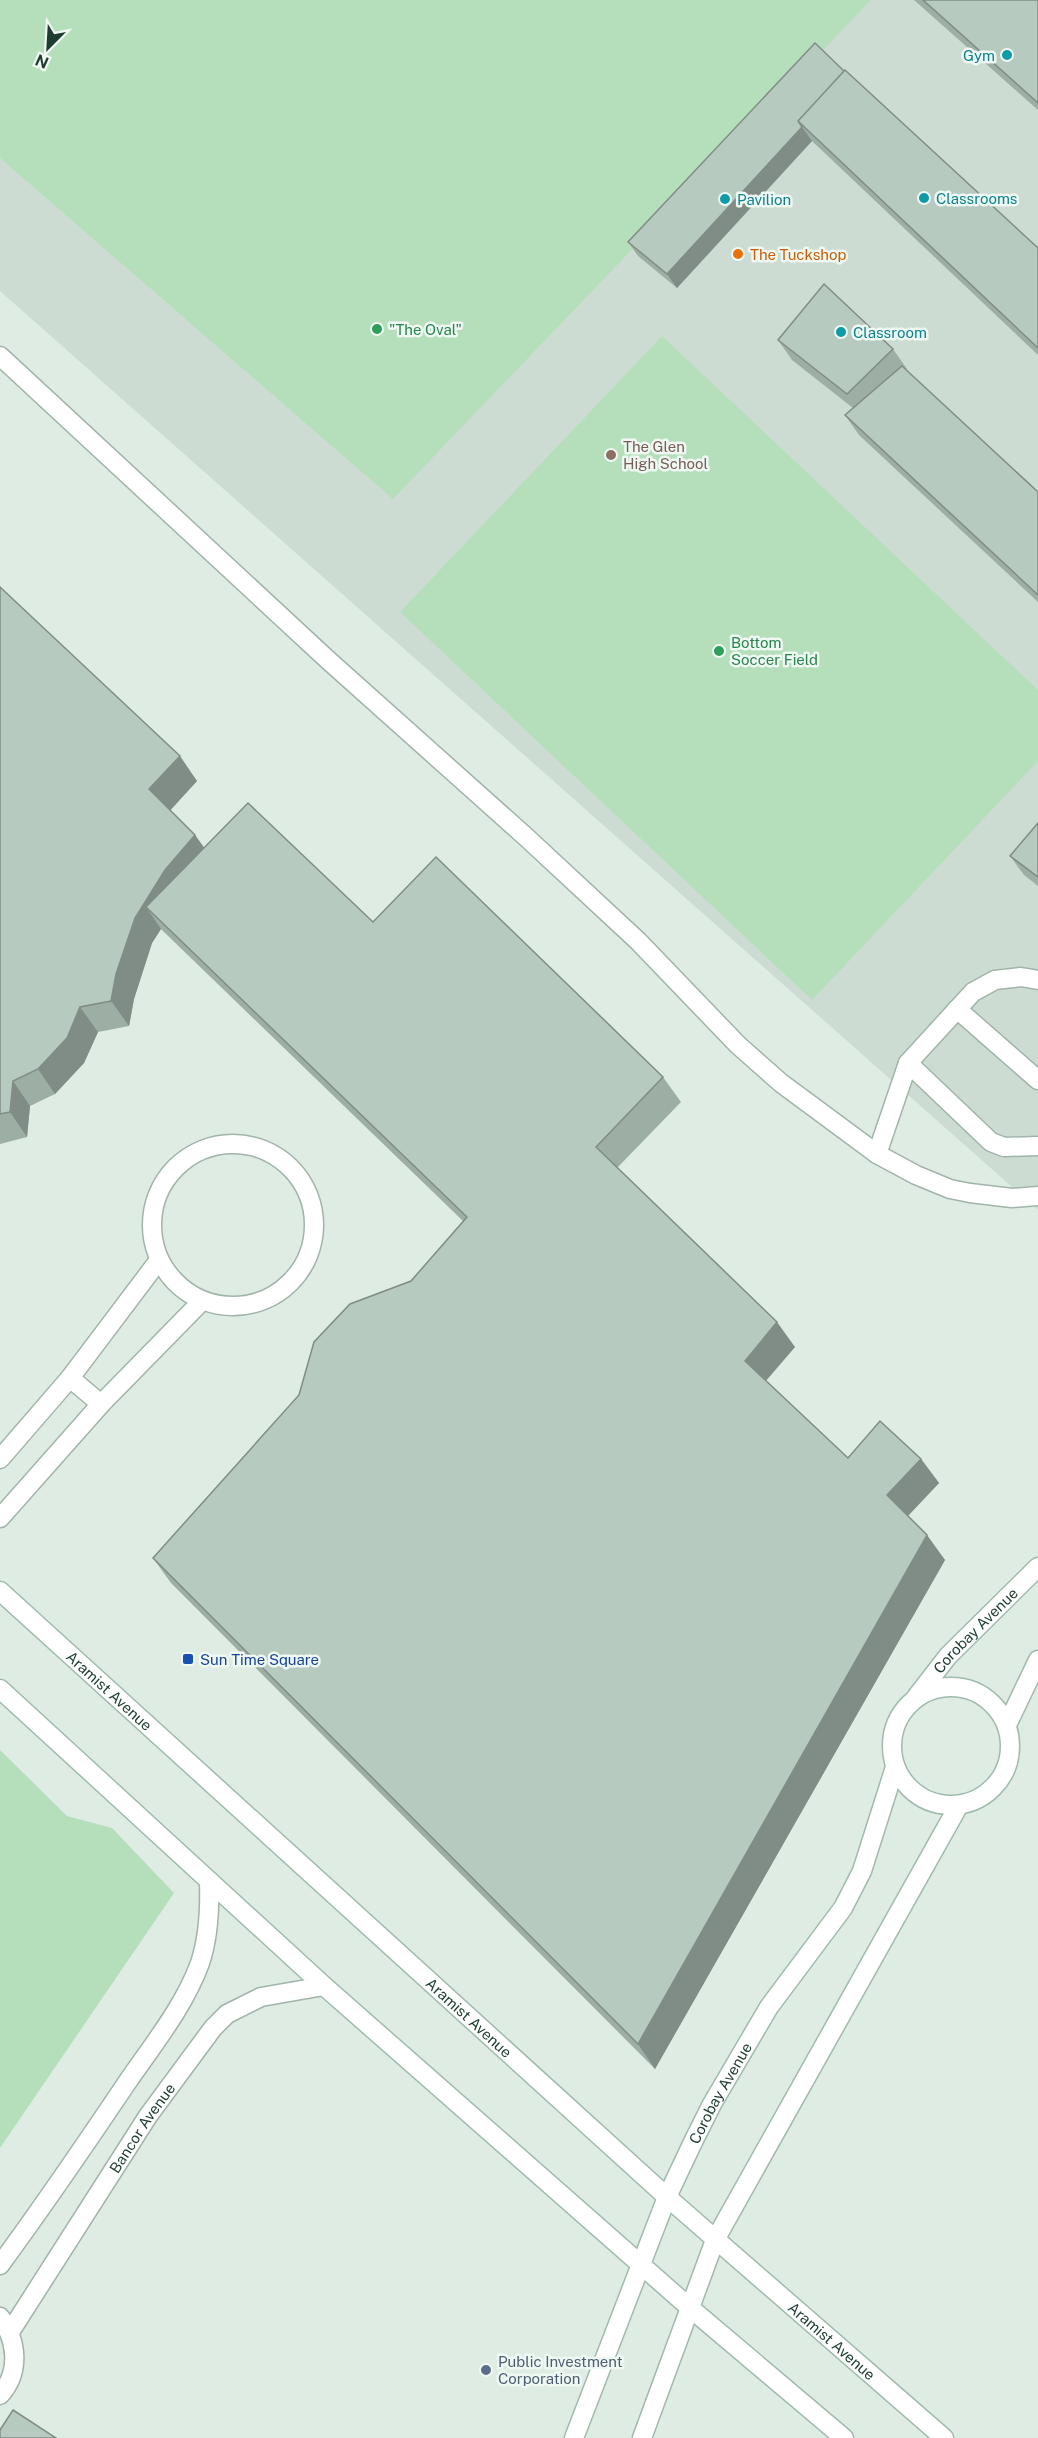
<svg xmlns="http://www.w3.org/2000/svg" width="1038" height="2438" font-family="'Public Sans',sans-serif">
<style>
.built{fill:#cddcd3}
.green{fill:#b5dfba}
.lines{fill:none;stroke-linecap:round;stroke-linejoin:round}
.lane-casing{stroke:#a1b4aa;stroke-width:21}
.secondary-casing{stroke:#9fbbad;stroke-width:21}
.lane{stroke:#fff;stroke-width:18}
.secondary{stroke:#fff;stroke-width:18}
.wall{fill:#9daea4}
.shaded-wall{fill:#808d86}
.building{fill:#b7cabf;stroke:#808d86;stroke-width:1.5}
.culture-dot{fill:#0f9aa8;stroke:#eff8f2;stroke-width:2}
.food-dot{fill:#e8710a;stroke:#eff8f2;stroke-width:2}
.leisure-dot{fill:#2e9e5b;stroke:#eff8f2;stroke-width:2}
.education-dot{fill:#8d6e63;stroke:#eff8f2;stroke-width:2}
.transit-dot{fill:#1a4fb4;stroke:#eff8f2;stroke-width:2}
.service-dot{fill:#5c6f8a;stroke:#eff8f2;stroke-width:2}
.labels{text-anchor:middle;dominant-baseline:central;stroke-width:5;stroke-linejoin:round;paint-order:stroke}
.culture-label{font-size:15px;fill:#0d838f;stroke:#eff8f2;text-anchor:start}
.food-label{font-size:15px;fill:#c56008;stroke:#eff8f2;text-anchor:start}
.leisure-label{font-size:15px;fill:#27864d;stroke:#eff8f2;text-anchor:start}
.education-label{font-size:15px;fill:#785e54;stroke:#eff8f2;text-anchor:start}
.street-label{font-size:15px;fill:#1e3d30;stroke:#eff8f2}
.transit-label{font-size:15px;fill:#164399;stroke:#eff8f2;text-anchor:start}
.service-label{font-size:15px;fill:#4e5e75;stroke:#eff8f2;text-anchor:start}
</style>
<rect width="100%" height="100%" fill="#dfece4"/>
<path class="built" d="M 0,0 L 1038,0 L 1038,1210 L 0,291 Z"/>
<path class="green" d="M 0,0 L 871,0 L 393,499 L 0,158 Z
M 662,336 L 1038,690 L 1038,761 L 812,1000 L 400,612 Z
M 0,1750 L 67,1816 L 112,1828 L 174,1893 L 0,2148 Z"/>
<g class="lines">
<g class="lane-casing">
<g id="lane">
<path d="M 0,356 L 328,660 L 526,837 L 638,941 L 738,1045 L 781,1083 L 877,1154 L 916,1175 L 950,1189 L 970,1193 L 1012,1198 L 1038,1196"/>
<path d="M 957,1009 L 1038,1080"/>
<path d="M 908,1063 L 991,1142 L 1004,1147 L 1038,1146"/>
<circle cx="233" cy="1225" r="81"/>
<path d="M 877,1154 L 908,1063 L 973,992 L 995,980 L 1021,977 L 1038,980"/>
<path d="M 70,1378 L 101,1404"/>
<path d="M 0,1459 L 70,1378 L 159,1260"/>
<path d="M 0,1518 L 101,1404 L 202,1301"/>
<path d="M 0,2265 C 44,2205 85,2145 126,2084 C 152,2046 184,2007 200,1963 C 209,1936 210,1909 209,1881"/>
<path d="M 0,2317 C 17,2340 21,2372 0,2395"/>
<path id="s1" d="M 10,2332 L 148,2116 L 213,2028 L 227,2014 L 261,1997 L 324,1986"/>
</g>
</g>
<g class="secondary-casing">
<g id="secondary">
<path id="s2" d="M 0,1591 L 667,2197 L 944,2438"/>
<circle cx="951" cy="1746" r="59"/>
<path d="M 0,1689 L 324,1986 L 689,2307 L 844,2438"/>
<path id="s3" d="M 917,1696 L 948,1656 L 1038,1567"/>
<path d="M 1007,1725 L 1038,1660"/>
<path id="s4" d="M 574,2438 L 667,2197 L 693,2142 L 712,2104 L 769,2007 L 843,1908 L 862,1871 L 895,1767"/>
<path d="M 642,2438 L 715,2240 L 959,1805"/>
</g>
</g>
<use href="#lane" class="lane"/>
<use href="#secondary" class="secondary"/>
</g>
<path class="wall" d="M 914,0 L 1038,0 L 1038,110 Z
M 844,71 L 1038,248 L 1038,355 L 812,141 L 677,288 L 638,256 L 628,242 Z
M 778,340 L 893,349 L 907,369 L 906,370 L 1038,492 L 1038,602 L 859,435 L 845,415 L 853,408 L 792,360 Z
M 0,587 L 197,781 L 170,810 L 195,835 L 204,848 L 373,922 L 663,1077 L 681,1102 L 617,1168 L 795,1347 L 766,1381 L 848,1458 L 921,1459 L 939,1483 L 908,1516 L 945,1560 L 655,2069 L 171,1583 L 153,1558 L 411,1281 L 463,1221 L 164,932 L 161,929 L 152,943 L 134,999 L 129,1026 L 98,1032 L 84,1063 L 55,1094 L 30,1106 L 27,1137 L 0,1144 Z
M 1038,823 L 1038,886 L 1024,875 L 1010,856 Z"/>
<path class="shaded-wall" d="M 802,127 L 812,141 L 677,288 L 667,274 Z
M 180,756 L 197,781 L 167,814 L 149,789 Z
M 195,835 L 213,860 L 146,907 L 161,929 L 152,943 L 134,999 L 129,1026 L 111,1001 L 116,974 L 135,918 L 165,870 Z
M 80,1007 L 98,1032 L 84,1063 L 55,1094 L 38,1069 Z
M 13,1081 L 30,1106 L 27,1137 L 10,1112 Z
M 777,1322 L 795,1347 L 762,1385 L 745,1361 Z
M 921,1459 L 939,1483 L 904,1520 L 887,1495 Z
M 927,1535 L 945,1560 L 655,2069 L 638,2044 Z"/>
<path class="building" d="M 923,0 L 1038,0 L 1038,103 Z
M 815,43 L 844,71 L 798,121 L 802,127 L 667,274 L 628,242 Z
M 845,70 L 1038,248 L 1038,348 L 798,121 Z
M 824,284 L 893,349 L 847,394 L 778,340 Z
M 902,366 L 1038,492 L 1038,595 L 845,415 Z
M 0,587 L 180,756 L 149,789 L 195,835 L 165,870 L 135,918 L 116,974 L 111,1001 L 80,1007 L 67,1038 L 38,1069 L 13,1081 L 10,1112 L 0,1114 Z
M 248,803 L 373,922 L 436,857 L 663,1077 L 596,1147 L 777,1322 L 745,1361 L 848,1458 L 880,1421 L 921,1459 L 887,1495 L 927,1535 L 638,2044 L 153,1558 L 299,1395 L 314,1342 L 350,1304 L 411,1281 L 467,1217 L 146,907 Z
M 1038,823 L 1038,877 L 1010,856 Z
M 13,2410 L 56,2438 L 0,2438 L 0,2430 Z"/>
<g class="culture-dot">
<circle cx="1007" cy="55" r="6"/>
<circle cx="924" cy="198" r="6"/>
<circle cx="725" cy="199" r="6"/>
<circle cx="841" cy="332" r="6"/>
</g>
<circle class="food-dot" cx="738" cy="254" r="6"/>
<g class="leisure-dot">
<circle cx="377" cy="329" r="6"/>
<circle cx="719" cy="651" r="6"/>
</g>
<circle class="education-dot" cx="611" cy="455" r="6"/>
<rect class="transit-dot" x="182" y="1653" width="12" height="12" rx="3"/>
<circle class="service-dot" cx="486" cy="2370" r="6"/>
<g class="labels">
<g class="culture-label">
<text x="995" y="55" text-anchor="end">Gym</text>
<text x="936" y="198">Classrooms</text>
<text x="737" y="199">Pavilion</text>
<text x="853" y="332">Classroom</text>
</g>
<g class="food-label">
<text x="750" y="254">The Tuckshop</text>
</g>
<g class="leisure-label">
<text x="389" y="329">"The Oval"</text>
<text x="731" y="642">Bottom<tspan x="731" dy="17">Soccer Field</tspan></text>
</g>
<g class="education-label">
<text x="623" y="446">The Glen<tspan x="623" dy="17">High School</tspan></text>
</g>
<g class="street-label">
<text stroke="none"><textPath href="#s3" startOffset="88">Corobay Avenue</textPath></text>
<text stroke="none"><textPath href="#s2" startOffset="148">Aramist Avenue</textPath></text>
<text stroke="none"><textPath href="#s2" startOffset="634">Aramist Avenue</textPath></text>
<text stroke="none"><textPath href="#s4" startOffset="375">Corobay Avenue</textPath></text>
<text stroke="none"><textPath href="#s1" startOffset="243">Bancor Avenue</textPath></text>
<text stroke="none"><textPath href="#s2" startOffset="1120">Aramist Avenue</textPath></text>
</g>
<g class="transit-label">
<text x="200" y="1659">Sun Time Square</text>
</g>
<g class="service-label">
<text x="498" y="2361">Public Investment<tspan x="498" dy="17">Corporation</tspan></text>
</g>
</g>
<g transform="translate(48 48) rotate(204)" stroke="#eff8f2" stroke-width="4.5" paint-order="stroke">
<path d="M0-4.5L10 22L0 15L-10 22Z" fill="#1e3d30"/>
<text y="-9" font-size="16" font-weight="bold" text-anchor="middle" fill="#1e3d30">N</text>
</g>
</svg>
